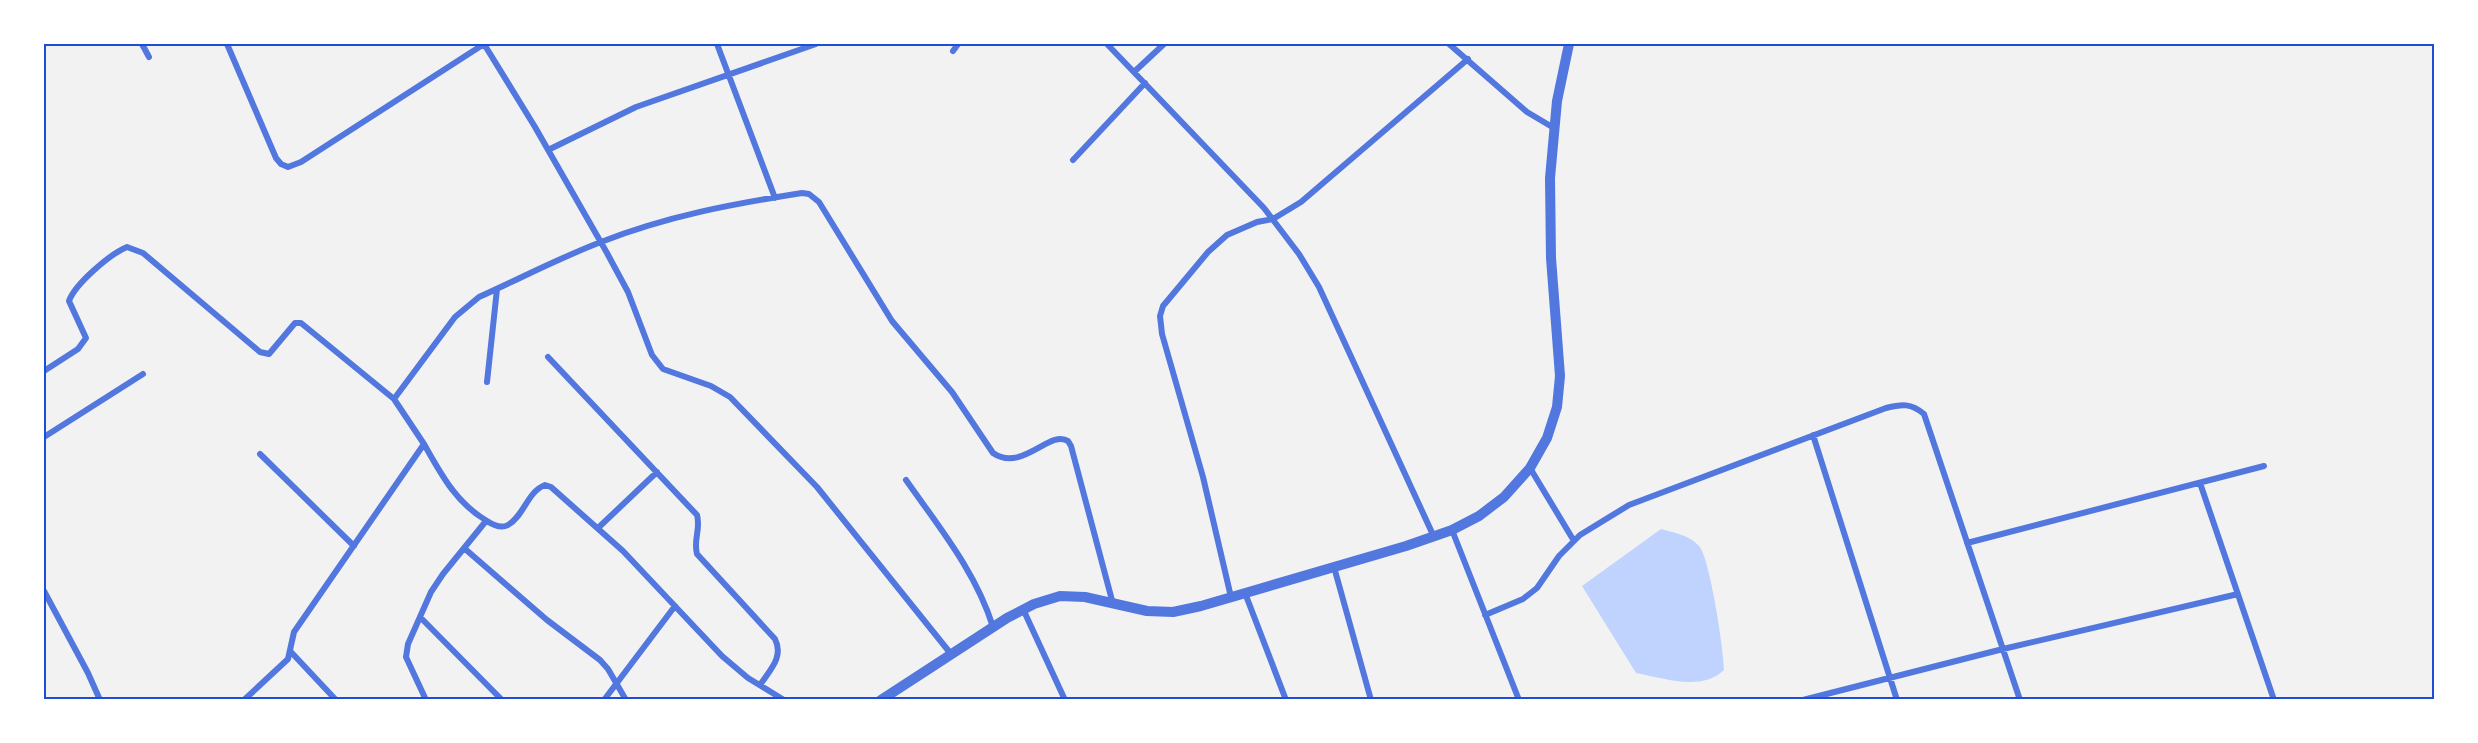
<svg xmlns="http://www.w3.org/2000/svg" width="2478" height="743" font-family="Barlow,sans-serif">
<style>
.water{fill:#bfd3fe}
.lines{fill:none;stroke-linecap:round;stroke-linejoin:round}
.minor{stroke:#5277de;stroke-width:6}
.tertiary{stroke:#5277de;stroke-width:10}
.neatline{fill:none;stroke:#1d4ed8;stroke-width:2}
</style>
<rect width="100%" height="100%" fill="#f2f2f2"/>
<path class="water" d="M 1661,529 C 1675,533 1689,535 1699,546 C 1710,558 1724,652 1724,670 C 1701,692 1664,678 1636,673 L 1582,586 Z"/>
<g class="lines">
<path class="minor" d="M 142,44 L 149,57
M 227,44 L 276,158 L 281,164 L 288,167 L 301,162 L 484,44
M 484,44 L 535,127 L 607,253 L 628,292 L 652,355 L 663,369 L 711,386 L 730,397 L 817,487 L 951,654
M 717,44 L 775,198
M 1107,44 L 1264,208 L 1299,254 L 1319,287 L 1434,537
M 1449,44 L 1527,112 L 1554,128
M 953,51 L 958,44
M 1134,72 L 1164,44
M 548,150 L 636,107 L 816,44
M 1073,160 L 1145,83
M 548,357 L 697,515 C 701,529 693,540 697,554 L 775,639 C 784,657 770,670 760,685
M 44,371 L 78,349 L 86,338 L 69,301 C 75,284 110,254 127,247 L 143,253 L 260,352 L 269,354 L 295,323 L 301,323 L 394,399
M 487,382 L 497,289
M 1813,435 L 1897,700
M 44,437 L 143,374
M 424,444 C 441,474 456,503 487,521 C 493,525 501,529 508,525 C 524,516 527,492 545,485 L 551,487 L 623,551 L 722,656 L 748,678 L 784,700
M 260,454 L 354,546
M 1530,468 L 1574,541
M 906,480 C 939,527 976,572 993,627
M 2200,483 L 2274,700
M 598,528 L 657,472
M 1452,530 L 1519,700
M 1967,543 L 2264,466
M 464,548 L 547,620 L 600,660 L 608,669 L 626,700
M 1334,567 L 1371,700
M 44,591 L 88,673 L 100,700
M 1245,593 L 1286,700
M 1231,597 L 1203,477 L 1162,334 L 1160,316 L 1163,306 L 1208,252 L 1227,235 L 1257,222 L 1273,219 L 1301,202 L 1468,59
M 1023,609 L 1065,700
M 1485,615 L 1523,599 L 1537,588 L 1559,556 L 1580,535 L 1629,505 L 1886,408 C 1902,404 1911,403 1924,414 L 2020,700
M 420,617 L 502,700
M 291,652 L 336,700
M 244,700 L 288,659 L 294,632 L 424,444 L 394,399 L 455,317 L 479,297 C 519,279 559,258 601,242 C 667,216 732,204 802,193 L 809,194 L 819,202 L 892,321 L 952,392 L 993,453 C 1022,473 1050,429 1068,441 L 1071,446 L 1113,604
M 426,700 L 406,657 L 408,644 L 431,592 L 443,574 L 486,521
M 604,700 L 675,606
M 1803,700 L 2003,649 L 2238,594"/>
<path class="tertiary" d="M 881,700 L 1007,618 L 1034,604 L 1060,596 L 1085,597 L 1147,611 L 1173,612 L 1201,606 L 1406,546 L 1452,530 L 1479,516 L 1504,497 L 1530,468 L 1547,438 L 1557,407 L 1560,376 L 1551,258 L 1550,178 L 1557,101 L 1569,44"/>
</g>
<rect width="2478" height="743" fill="none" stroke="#ffffff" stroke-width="90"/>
<rect x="45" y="45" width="2388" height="653" class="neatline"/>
</svg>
